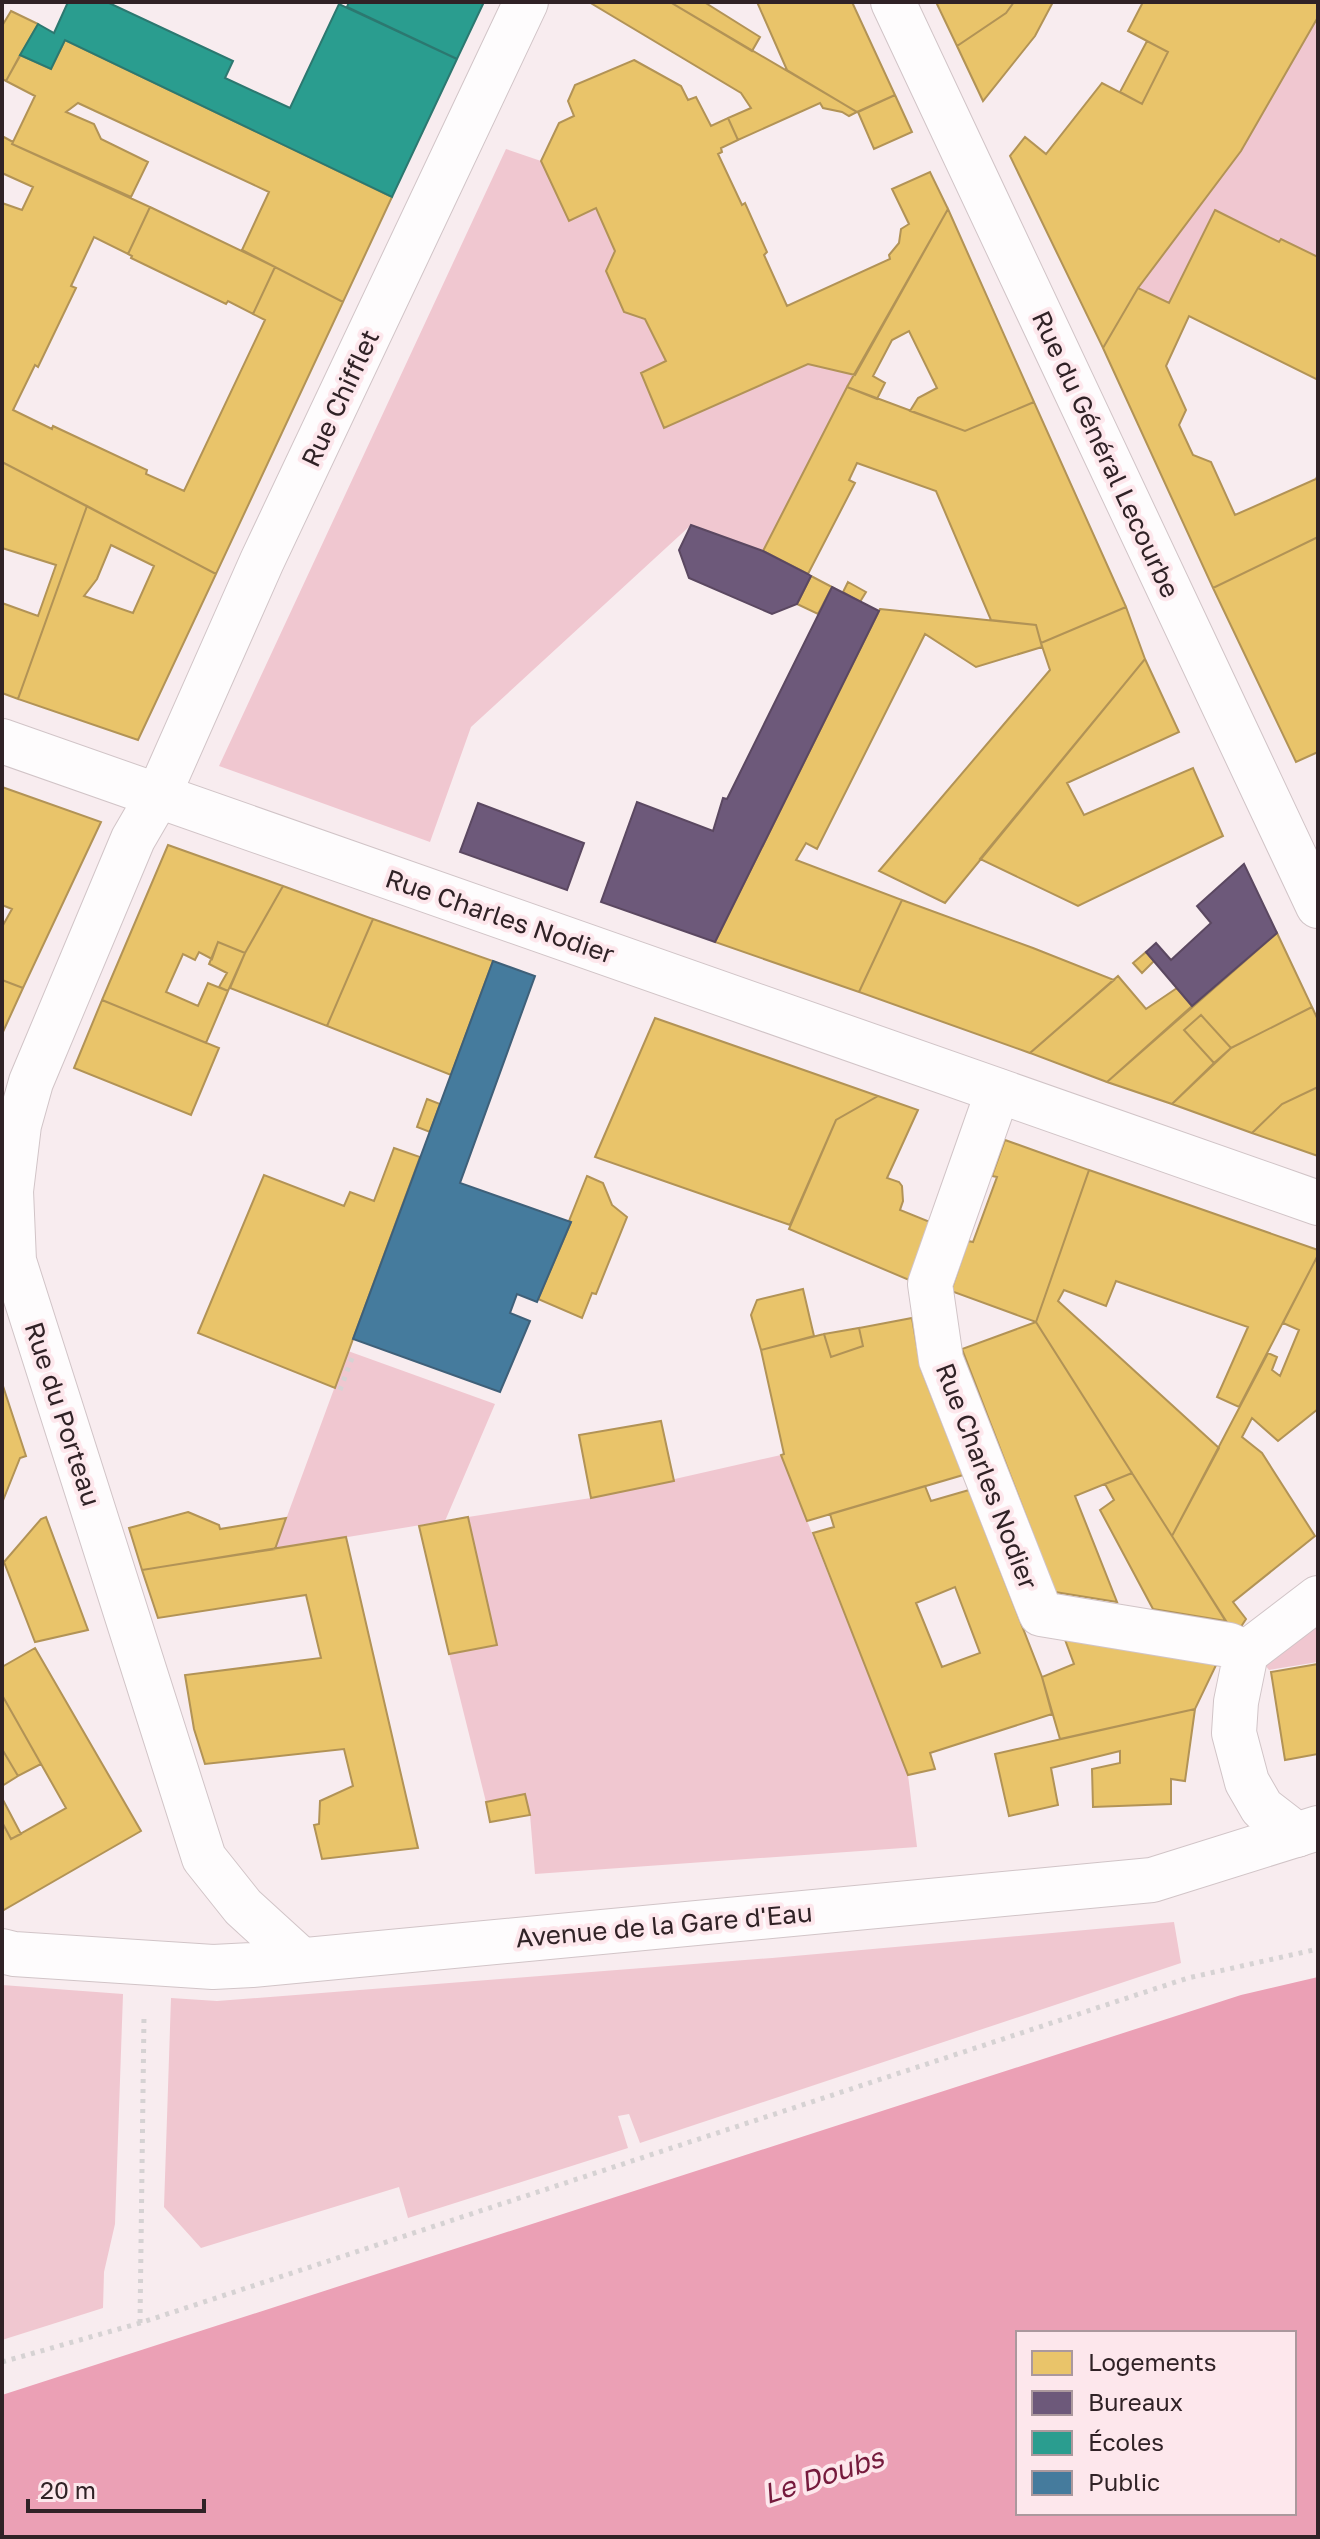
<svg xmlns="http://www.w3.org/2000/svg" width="1320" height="2539" font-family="'Golos Text',sans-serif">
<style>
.green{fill:#f0c7d0}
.water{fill:#eba0b5;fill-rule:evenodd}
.homes{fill:#e9c46a;stroke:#b29356;stroke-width:2;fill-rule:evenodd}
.offices{fill:#6d597a;stroke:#5b4861;stroke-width:2}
.schools{fill:#2a9d8f;stroke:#2c7870;stroke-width:2}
.public{fill:#457b9d;stroke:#3f6079;stroke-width:2}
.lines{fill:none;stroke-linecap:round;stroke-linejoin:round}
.minor-casing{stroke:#d1c4c7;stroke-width:46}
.major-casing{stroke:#d1c4c7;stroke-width:46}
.path{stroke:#d6d2d3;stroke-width:5;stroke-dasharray:4 6;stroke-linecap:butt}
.minor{stroke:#fefcfd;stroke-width:44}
.major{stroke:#fefcfd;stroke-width:44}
.labels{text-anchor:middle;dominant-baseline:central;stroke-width:8;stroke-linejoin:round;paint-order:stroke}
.street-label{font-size:26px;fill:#302226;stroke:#fde7ec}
.water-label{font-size:28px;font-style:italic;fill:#761b3d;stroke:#fde7ec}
</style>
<rect width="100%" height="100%" fill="#f8ecef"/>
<path class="green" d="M 1318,17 L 1318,257 L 1281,239 L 1279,242 L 1215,210 L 1169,303 L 1138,288 L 1241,151 Z
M 506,149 L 541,161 L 569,221 L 596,208 L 615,251 L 606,271 L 624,312 L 645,319 L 666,361 L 641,373 L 664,428 L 808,364 L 853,375 L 763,551 L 691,525 L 471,727 L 430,842 L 219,766 Z
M 348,1351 L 495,1404 L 445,1521 L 275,1549 Z
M 781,1455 L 908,1775 L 917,1847 L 535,1874 L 530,1815 L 525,1794 L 486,1802 L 449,1654 L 497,1645 L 468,1517 L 591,1498 Z
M 1318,1622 L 1318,1662 L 1269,1670 L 1265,1665 Z
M 1174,1922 L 1181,1963 L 640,2143 L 629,2114 L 618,2116 L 628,2148 L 408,2218 L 399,2187 L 201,2248 L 164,2207 L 171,1998 L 217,2001 L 772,1958 Z
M 2,1985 L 123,1994 L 115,2224 L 104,2272 L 103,2308 L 2,2340 Z"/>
<path class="water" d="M 1318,1977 L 1318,2537 L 2,2537 L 2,2395 L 1241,1995 ZM 1294,2333 L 1294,2513 L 1018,2513 L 1018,2333 Z"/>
<path class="homes" d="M 589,2 L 670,2 L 857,112 L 849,116 L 842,112 L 823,108 L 820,103 L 738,140 L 728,118 L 751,108 L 741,93 Z
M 670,2 L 704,2 L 760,37 L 752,51 Z
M 757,2 L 852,2 L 895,95 L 857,112 L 787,70 Z
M 936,2 L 1014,2 L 1006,13 L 957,46 Z
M 1014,2 L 1053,2 L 1035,36 L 983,101 L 957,46 L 1006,13 Z
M 1143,2 L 1318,2 L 1318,17 L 1241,151 L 1138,288 L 1103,348 L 1010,156 L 1025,137 L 1046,154 L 1102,83 L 1142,104 L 1168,52 L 1128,31 Z
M 11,11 L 38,24 L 6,81 L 2,79 L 2,26 Z
M 65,40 L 392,197 L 343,302 L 242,250 L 269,192 L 78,103 L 66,112 L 94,124 L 101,139 L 148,162 L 131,197 L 12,144 L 35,96 L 6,81 L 20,55 L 51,69 Z
M 1147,41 L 1168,52 L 1142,104 L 1120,92 Z
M 634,60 L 681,86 L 688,100 L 696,97 L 711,126 L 728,118 L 738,140 L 721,148 L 722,152 L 718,154 L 742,205 L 745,203 L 767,252 L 764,255 L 787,306 L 890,259 L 889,255 L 899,243 L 901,229 L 909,224 L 892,189 L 930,172 L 948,209 L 855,375 L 808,364 L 664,428 L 641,373 L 666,361 L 645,319 L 624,312 L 606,271 L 615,251 L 596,208 L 569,221 L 541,161 L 559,123 L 574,116 L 568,101 L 575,85 Z
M 895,95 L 912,132 L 874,149 L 858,112 Z
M 2,136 L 13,142 L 12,144 L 150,207 L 128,254 L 94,237 L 71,286 L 76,288 L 38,367 L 35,365 L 13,410 L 52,429 L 53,426 L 147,470 L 146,474 L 184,491 L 265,320 L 253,314 L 275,267 L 343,302 L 216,574 L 2,462 L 2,203 L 22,210 L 33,187 L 2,173 Z
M 150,207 L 275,267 L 253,314 L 228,301 L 226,304 L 131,258 L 132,256 L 128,254 Z
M 948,209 L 1034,402 L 965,431 L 910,411 L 918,398 L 937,388 L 909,331 L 892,340 L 873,376 L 885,383 L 877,399 L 847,387 Z
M 1215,210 L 1279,242 L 1281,239 L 1318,257 L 1318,380 L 1189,316 L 1166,366 L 1186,410 L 1179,425 L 1193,455 L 1211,462 L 1235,515 L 1316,479 L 1318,474 L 1318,537 L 1213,588 L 1103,348 L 1138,288 L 1169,303 Z
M 847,387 L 965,431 L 1034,402 L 1126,607 L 1041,643 L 1036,625 L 991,620 L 936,491 L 857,463 L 849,480 L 855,483 L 808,574 L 763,551 Z
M 2,462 L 87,506 L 18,699 L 2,693 L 2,603 L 38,616 L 56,565 L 2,548 Z
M 87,506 L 216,574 L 138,740 L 18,699 ZM 111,545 L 154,566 L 133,613 L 84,596 L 97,579 Z
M 1318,537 L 1318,752 L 1296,762 L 1213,588 Z
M 811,576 L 832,587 L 818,614 L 797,604 Z
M 848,582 L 866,592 L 860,602 L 843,592 Z
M 1126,607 L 1145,659 L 945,903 L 879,871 L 1050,670 L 1041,643 Z
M 880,609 L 1036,625 L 1042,647 L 976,667 L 925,634 L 817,849 L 806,843 L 796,860 L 902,900 L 859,992 L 715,942 Z
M 1145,659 L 1179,732 L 1067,783 L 1084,815 L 1193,768 L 1223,836 L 1078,906 L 980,859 Z
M 2,787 L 101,822 L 23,988 L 2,980 L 2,927 L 12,909 L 2,905 Z
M 168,845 L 283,886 L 245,953 L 218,942 L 212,959 L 199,952 L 195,960 L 183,954 L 166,992 L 198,1006 L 208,983 L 228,991 L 206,1043 L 102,1000 Z
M 283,886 L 373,919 L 327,1026 L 230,988 L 245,953 Z
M 902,900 L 1033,948 L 1114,980 L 1030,1053 L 859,992 Z
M 373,919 L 493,961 L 451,1075 L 327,1026 Z
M 1277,933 L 1312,1007 L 1231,1048 L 1201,1015 L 1184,1030 L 1214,1063 L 1172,1104 L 1107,1082 Z
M 218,942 L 245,953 L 228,991 L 219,987 L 227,973 L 209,964 Z
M 1146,952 L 1154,961 L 1142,973 L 1133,963 Z
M 1118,976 L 1146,1009 L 1177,988 L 1192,1006 L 1107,1082 L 1030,1053 Z
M 2,980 L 23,988 L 2,1034 Z
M 102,1000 L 219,1048 L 191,1115 L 74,1068 Z
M 1312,1007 L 1318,1020 L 1318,1087 L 1282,1104 L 1252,1133 L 1172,1104 L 1231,1048 Z
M 1201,1015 L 1231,1048 L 1214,1063 L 1184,1030 Z
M 655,1018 L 878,1096 L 836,1120 L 790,1225 L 595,1157 Z
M 1318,1087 L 1318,1156 L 1252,1133 L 1282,1104 Z
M 878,1096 L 918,1110 L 887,1178 L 899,1182 L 902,1186 L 903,1201 L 900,1210 L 930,1222 L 909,1280 L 789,1229 L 836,1120 Z
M 427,1099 L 440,1104 L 430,1132 L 417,1127 Z
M 1005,1140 L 1089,1170 L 1036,1322 L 951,1291 L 968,1241 L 973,1242 L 997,1177 L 992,1176 Z
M 394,1148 L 420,1157 L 335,1388 L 198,1333 L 264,1175 L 344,1206 L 350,1192 L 374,1201 Z
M 1089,1170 L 1318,1250 L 1318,1255 L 1239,1407 L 1217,1397 L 1248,1327 L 1116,1281 L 1106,1306 L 1064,1290 L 1058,1301 L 1219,1448 L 1172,1536 L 1036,1322 Z
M 587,1176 L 603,1183 L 612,1205 L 627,1217 L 596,1294 L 592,1293 L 582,1318 L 538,1299 L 571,1222 L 569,1221 Z
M 1318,1255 L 1318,1409 L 1278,1441 L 1252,1418 L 1242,1437 L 1262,1453 L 1315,1536 L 1233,1602 L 1246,1619 L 1235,1636 L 1172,1536 L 1268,1353 L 1277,1357 L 1272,1370 L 1280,1376 L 1299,1330 L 1283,1323 Z
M 803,1289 L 814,1336 L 761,1350 L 751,1315 L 757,1300 Z
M 912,1318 L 921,1369 L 963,1475 L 807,1521 L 781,1455 L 784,1454 L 761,1350 L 824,1334 L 831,1357 L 863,1346 L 859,1328 Z
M 1036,1322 L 1132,1473 L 1075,1496 L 1117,1602 L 1055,1592 L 962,1349 Z
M 859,1328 L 863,1346 L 831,1357 L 824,1334 Z
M 2,1383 L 26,1456 L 20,1458 L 2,1503 Z
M 661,1421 L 674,1481 L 591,1498 L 579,1435 Z
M 1132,1473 L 1172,1536 L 1226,1621 L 1153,1609 L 1100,1510 L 1114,1500 L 1105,1484 Z
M 925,1486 L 931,1501 L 969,1490 L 1042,1677 L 1052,1714 L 930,1753 L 935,1769 L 908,1775 L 813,1533 L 834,1527 L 830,1514 ZM 955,1587 L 980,1653 L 942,1667 L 916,1603 Z
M 188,1512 L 219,1525 L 220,1529 L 286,1518 L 275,1549 L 142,1570 L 129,1528 Z
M 46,1517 L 88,1630 L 35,1642 L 4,1562 L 41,1519 Z
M 468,1517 L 497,1645 L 449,1654 L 419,1526 Z
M 346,1537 L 418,1848 L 322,1859 L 314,1825 L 319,1824 L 320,1801 L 353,1786 L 344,1749 L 205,1764 L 194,1729 L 185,1675 L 321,1658 L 306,1595 L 158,1618 L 142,1570 Z
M 1064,1637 L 1218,1661 L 1195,1709 L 1060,1739 L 1042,1677 L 1074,1664 Z
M 35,1648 L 141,1831 L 2,1911 L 2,1822 L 11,1839 L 66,1808 L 2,1695 L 2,1667 Z
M 1318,1664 L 1318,1754 L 1285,1760 L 1271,1672 Z
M 2,1695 L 41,1764 L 18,1776 L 2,1749 Z
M 1195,1709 L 1185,1781 L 1171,1779 L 1171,1804 L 1093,1807 L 1092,1769 L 1120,1763 L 1120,1751 L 1051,1768 L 1058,1805 L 1009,1816 L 995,1754 Z
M 2,1749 L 18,1776 L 2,1786 Z
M 525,1794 L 530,1815 L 490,1822 L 486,1802 Z
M 2,1798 L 21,1834 L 11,1839 L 2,1822 Z"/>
<path class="offices" d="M 691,525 L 763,551 L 808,574 L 811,576 L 797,604 L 772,614 L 689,578 L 679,550 Z
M 832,587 L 879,611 L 715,942 L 601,902 L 637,802 L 713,831 L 723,798 L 727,799 Z
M 478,803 L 584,843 L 567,890 L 460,852 Z
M 1244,864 L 1277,933 L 1192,1006 L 1146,952 L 1156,943 L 1171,960 L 1211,923 L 1197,906 Z"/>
<path class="schools" d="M 68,2 L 107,2 L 233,61 L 225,78 L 290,108 L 339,4 L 457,59 L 392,197 L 65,40 L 51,69 L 20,55 L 38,24 L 54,33 Z
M 349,2 L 484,2 L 457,59 L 347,7 Z"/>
<path class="public" d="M 493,961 L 535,976 L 460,1183 L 571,1222 L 537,1302 L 517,1294 L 510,1313 L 530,1321 L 500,1392 L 353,1339 Z"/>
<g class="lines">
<g class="minor-casing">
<path id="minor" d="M 893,2 L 1318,906
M 998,1091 L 930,1284 L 941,1360 L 1041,1614 L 1229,1645 L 1246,1653
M 1246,1653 L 1236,1702 L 1234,1733 L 1247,1782 L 1262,1808 L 1297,1835
M 1246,1653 L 1318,1598
M 300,1959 L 243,1907 L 204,1858 L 14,1261 L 11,1191 L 19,1125 L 31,1082 L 133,839 L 158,796 L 262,561 L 526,2"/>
</g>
<g class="major-casing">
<path id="major" d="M 2,741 L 1318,1203
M 2,1951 L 14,1954 L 213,1967 L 252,1965 L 1152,1880 L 1318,1828"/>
</g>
<path class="path" d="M 340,1390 L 354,1353
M 140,2323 L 144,2016
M 2,2362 L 140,2323 L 1188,1978 L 1318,1949"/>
<use href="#minor" class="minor"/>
<use href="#major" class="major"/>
</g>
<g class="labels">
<g class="street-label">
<text transform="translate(340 398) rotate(-65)">Rue Chifflet</text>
<text transform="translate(1106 454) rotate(65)">Rue du Général Lecourbe</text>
<text transform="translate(500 916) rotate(19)">Rue Charles Nodier</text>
<text transform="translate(63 1414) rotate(72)">Rue du Porteau</text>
<text transform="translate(987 1476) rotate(69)">Rue Charles Nodier</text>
<text transform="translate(664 1925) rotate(-5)">Avenue de la Gare d'Eau</text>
</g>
<g class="water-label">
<text transform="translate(823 2475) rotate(-18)">Le Doubs</text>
</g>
</g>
<rect width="1320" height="2539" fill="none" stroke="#302226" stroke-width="8"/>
<rect x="1016" y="2331" width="280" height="184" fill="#fde7ec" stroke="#ab989d" stroke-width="2"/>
<rect x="1032" y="2351" width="40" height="24" fill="#e9c46a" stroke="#ab989d" stroke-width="2"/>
<text x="1088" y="2371" font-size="24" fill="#302226">Logements</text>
<rect x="1032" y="2391" width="40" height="24" fill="#6d597a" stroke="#ab989d" stroke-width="2"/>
<text x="1088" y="2411" font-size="24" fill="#302226">Bureaux</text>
<rect x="1032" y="2431" width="40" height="24" fill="#2a9d8f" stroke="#ab989d" stroke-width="2"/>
<text x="1088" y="2451" font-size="24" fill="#302226">Écoles</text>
<rect x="1032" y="2471" width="40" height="24" fill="#457b9d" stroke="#ab989d" stroke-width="2"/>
<text x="1088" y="2491" font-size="24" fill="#302226">Public</text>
<path d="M28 2499v12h176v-12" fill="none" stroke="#302226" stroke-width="4"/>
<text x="40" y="2499" font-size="24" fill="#302226" stroke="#fde7ec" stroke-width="6" paint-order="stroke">20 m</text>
</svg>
